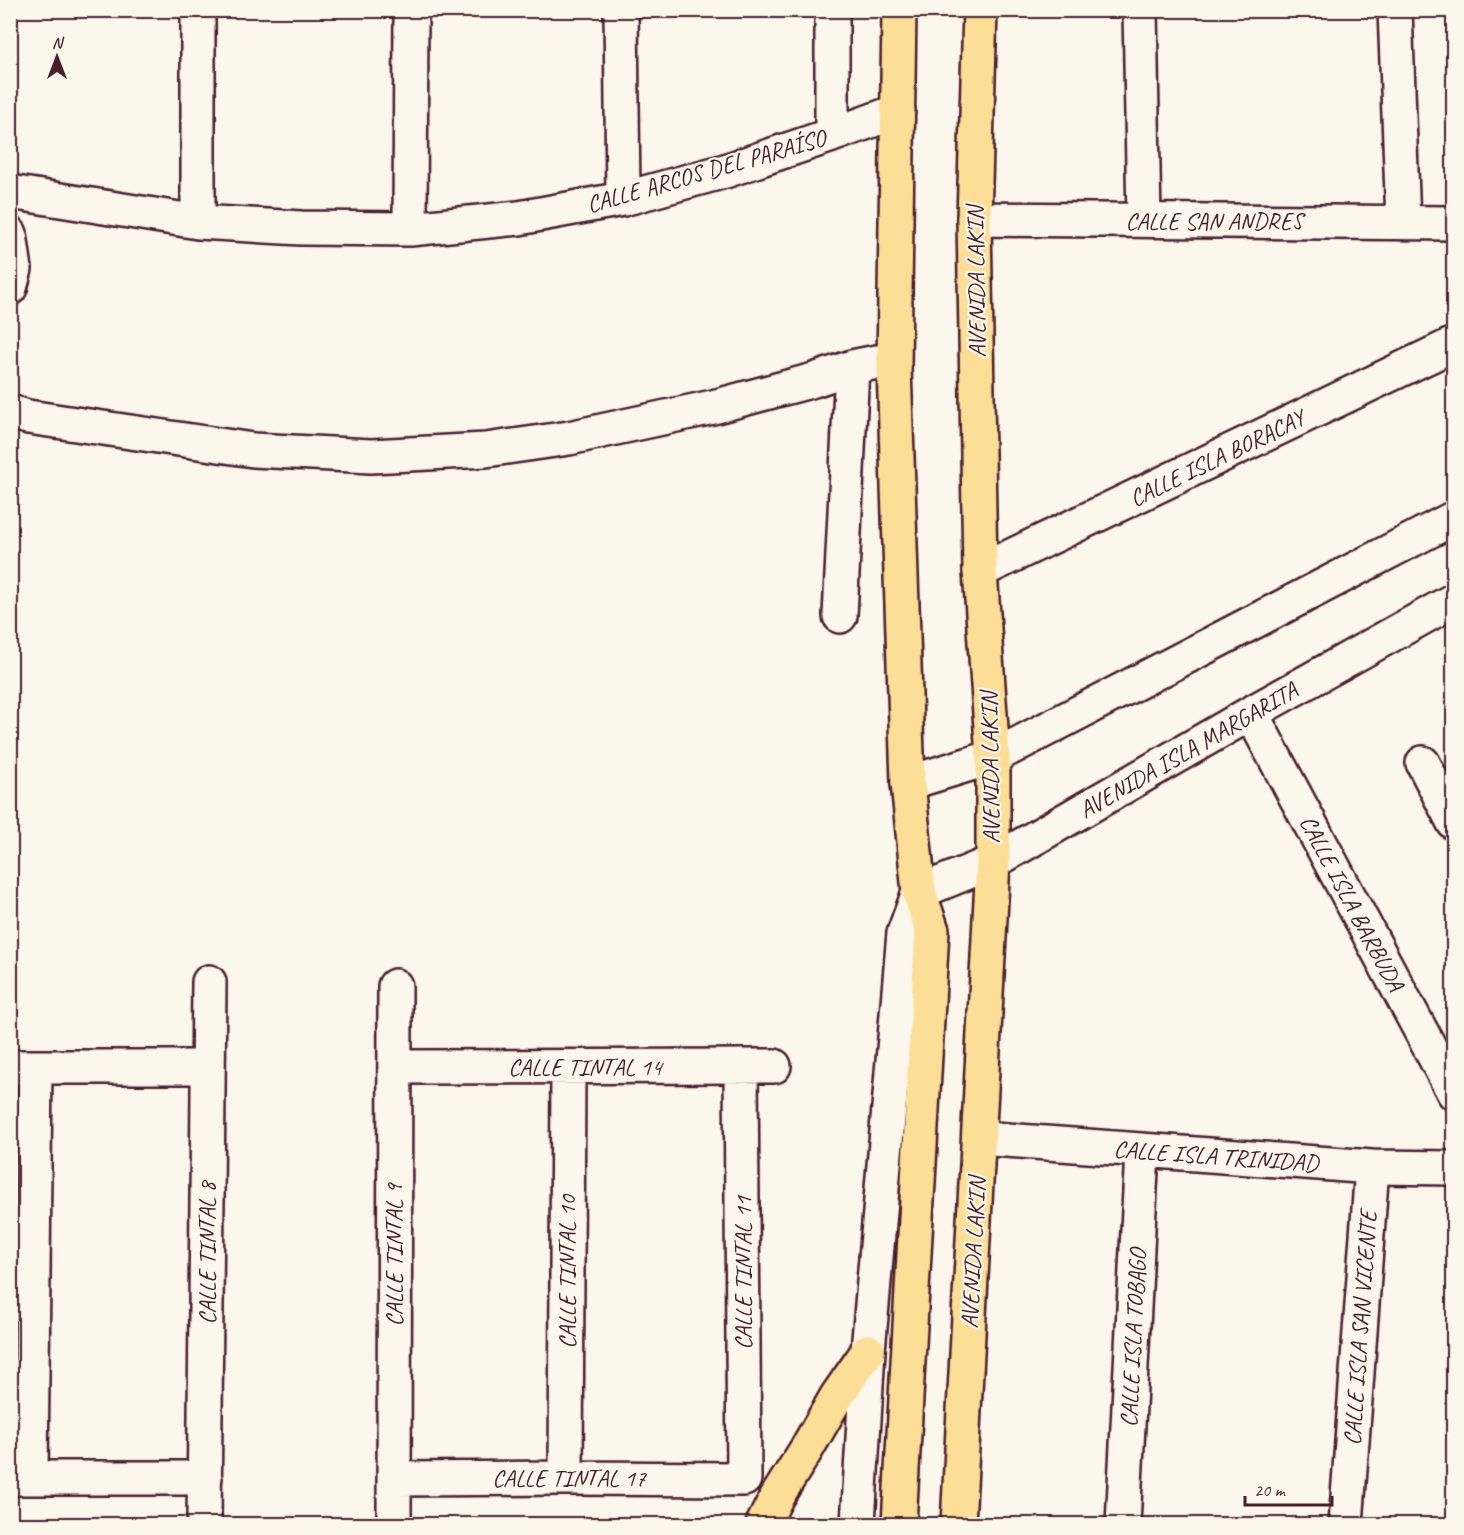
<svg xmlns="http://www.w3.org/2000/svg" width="1464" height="1535" font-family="Caveat,sans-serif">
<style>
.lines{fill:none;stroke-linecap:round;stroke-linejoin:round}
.minor-casing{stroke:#4a1f2b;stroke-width:38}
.major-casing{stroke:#4a1f2b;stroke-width:38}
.minor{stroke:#fbf7ec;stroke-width:33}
.major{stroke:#fcde96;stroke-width:33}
.labels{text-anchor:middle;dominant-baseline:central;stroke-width:4.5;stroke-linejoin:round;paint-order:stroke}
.street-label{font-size:24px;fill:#4a1f2b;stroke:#fbf7ec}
</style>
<rect width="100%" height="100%" fill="#fbf7ec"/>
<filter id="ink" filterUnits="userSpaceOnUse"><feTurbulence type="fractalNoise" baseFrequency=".0167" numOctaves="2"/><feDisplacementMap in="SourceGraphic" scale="12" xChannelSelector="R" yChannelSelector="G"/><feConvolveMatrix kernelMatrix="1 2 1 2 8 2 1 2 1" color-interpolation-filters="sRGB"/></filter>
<g filter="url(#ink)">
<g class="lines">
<g class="minor-casing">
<path id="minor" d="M 198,10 L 198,222
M 621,10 L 623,199
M 1140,10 L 1144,220
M 1395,10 L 1403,222
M 832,135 L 832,10
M 10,192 L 198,222 L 301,228 L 410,229 L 519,218 L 623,199 L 725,171 L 832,135 L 898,111
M 974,219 L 1454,223
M 410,229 L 411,10
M 10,234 L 15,269 L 10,288
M 10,412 L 28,417 L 253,450 L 371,456 L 486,450 L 569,438 L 713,407 L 814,380 L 852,367 L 877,362 L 894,367
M 980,571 L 1454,344
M 840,616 L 852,367
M 1251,713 L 1454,1093
M 1423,763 L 1454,823
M 908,783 L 993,757 L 1454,518
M 10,1067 L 208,1067
M 395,1067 L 774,1066
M 979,1138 L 1372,1167 L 1454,1168
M 10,1478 L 205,1478
M 31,1478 L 35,1067
M 566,1478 L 568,1067
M 394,1479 L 566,1478 L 744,1479 L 741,1066
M 204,1524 L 209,982
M 394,1524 L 395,986
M 858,1524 L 868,1351 L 904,933 L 919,892 L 993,862 L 1251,713 L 1454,600
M 1123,1524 L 1142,1151
M 1346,1524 L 1372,1167"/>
</g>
<g class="major-casing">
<path id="major" d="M 763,1524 L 776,1498 L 806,1450 L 837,1396 L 868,1351
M 899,1524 L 932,930 L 919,892 L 908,783 L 894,367 L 899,10
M 958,1524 L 993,862 L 993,757 L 980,571 L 974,219 L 980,10"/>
</g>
<use href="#minor" class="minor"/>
<use href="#major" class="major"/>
</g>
</g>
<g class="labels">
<g class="street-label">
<text transform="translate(706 171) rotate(-16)">CALLE ARCOS DEL PARAÍSO</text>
<text x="1214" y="221">CALLE SAN ANDRES</text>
<text transform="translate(976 282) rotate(-91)">AVENIDA LAK'IN</text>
<text transform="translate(1217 458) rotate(-26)">CALLE ISLA BORACAY</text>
<text transform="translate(1188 750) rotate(-30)">AVENIDA ISLA MARGARITA</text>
<text transform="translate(990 768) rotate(-91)">AVENIDA LAK'IN</text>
<text transform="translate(1352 903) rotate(62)">CALLE ISLA BARBUDA</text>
<text x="585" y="1067">CALLE TINTAL 14</text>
<text transform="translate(1216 1156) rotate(4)">CALLE ISLA TRINIDAD</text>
<text transform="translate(207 1253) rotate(-90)">CALLE TINTAL 8</text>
<text transform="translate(973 1253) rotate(-87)">AVENIDA LAK'IN</text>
<text transform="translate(394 1255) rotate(-90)">CALLE TINTAL 9</text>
<text transform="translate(567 1272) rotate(-90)">CALLE TINTAL 10</text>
<text transform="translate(743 1273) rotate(-90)">CALLE TINTAL 11</text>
<text transform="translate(1360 1328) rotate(-86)">CALLE ISLA SAN VICENTE</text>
<text transform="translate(1133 1338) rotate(-87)">CALLE ISLA TOBAGO</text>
<text x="569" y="1478">CALLE TINTAL 17</text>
</g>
</g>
<rect width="1464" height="1535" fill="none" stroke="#fbf7ec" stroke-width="36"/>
<rect x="18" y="18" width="1428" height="1499" fill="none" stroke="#4a1f2b" stroke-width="2" filter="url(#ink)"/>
<g transform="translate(57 57)" stroke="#fbf7ec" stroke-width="4.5" paint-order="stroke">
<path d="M0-4.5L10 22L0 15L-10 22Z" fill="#4a1f2b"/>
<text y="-9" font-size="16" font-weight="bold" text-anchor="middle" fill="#4a1f2b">N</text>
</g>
<path d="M1245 1496v9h87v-9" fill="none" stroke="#4a1f2b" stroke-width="3"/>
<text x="1254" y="1496" font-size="18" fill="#4a1f2b" stroke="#fbf7ec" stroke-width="4.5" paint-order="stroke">20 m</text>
</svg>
